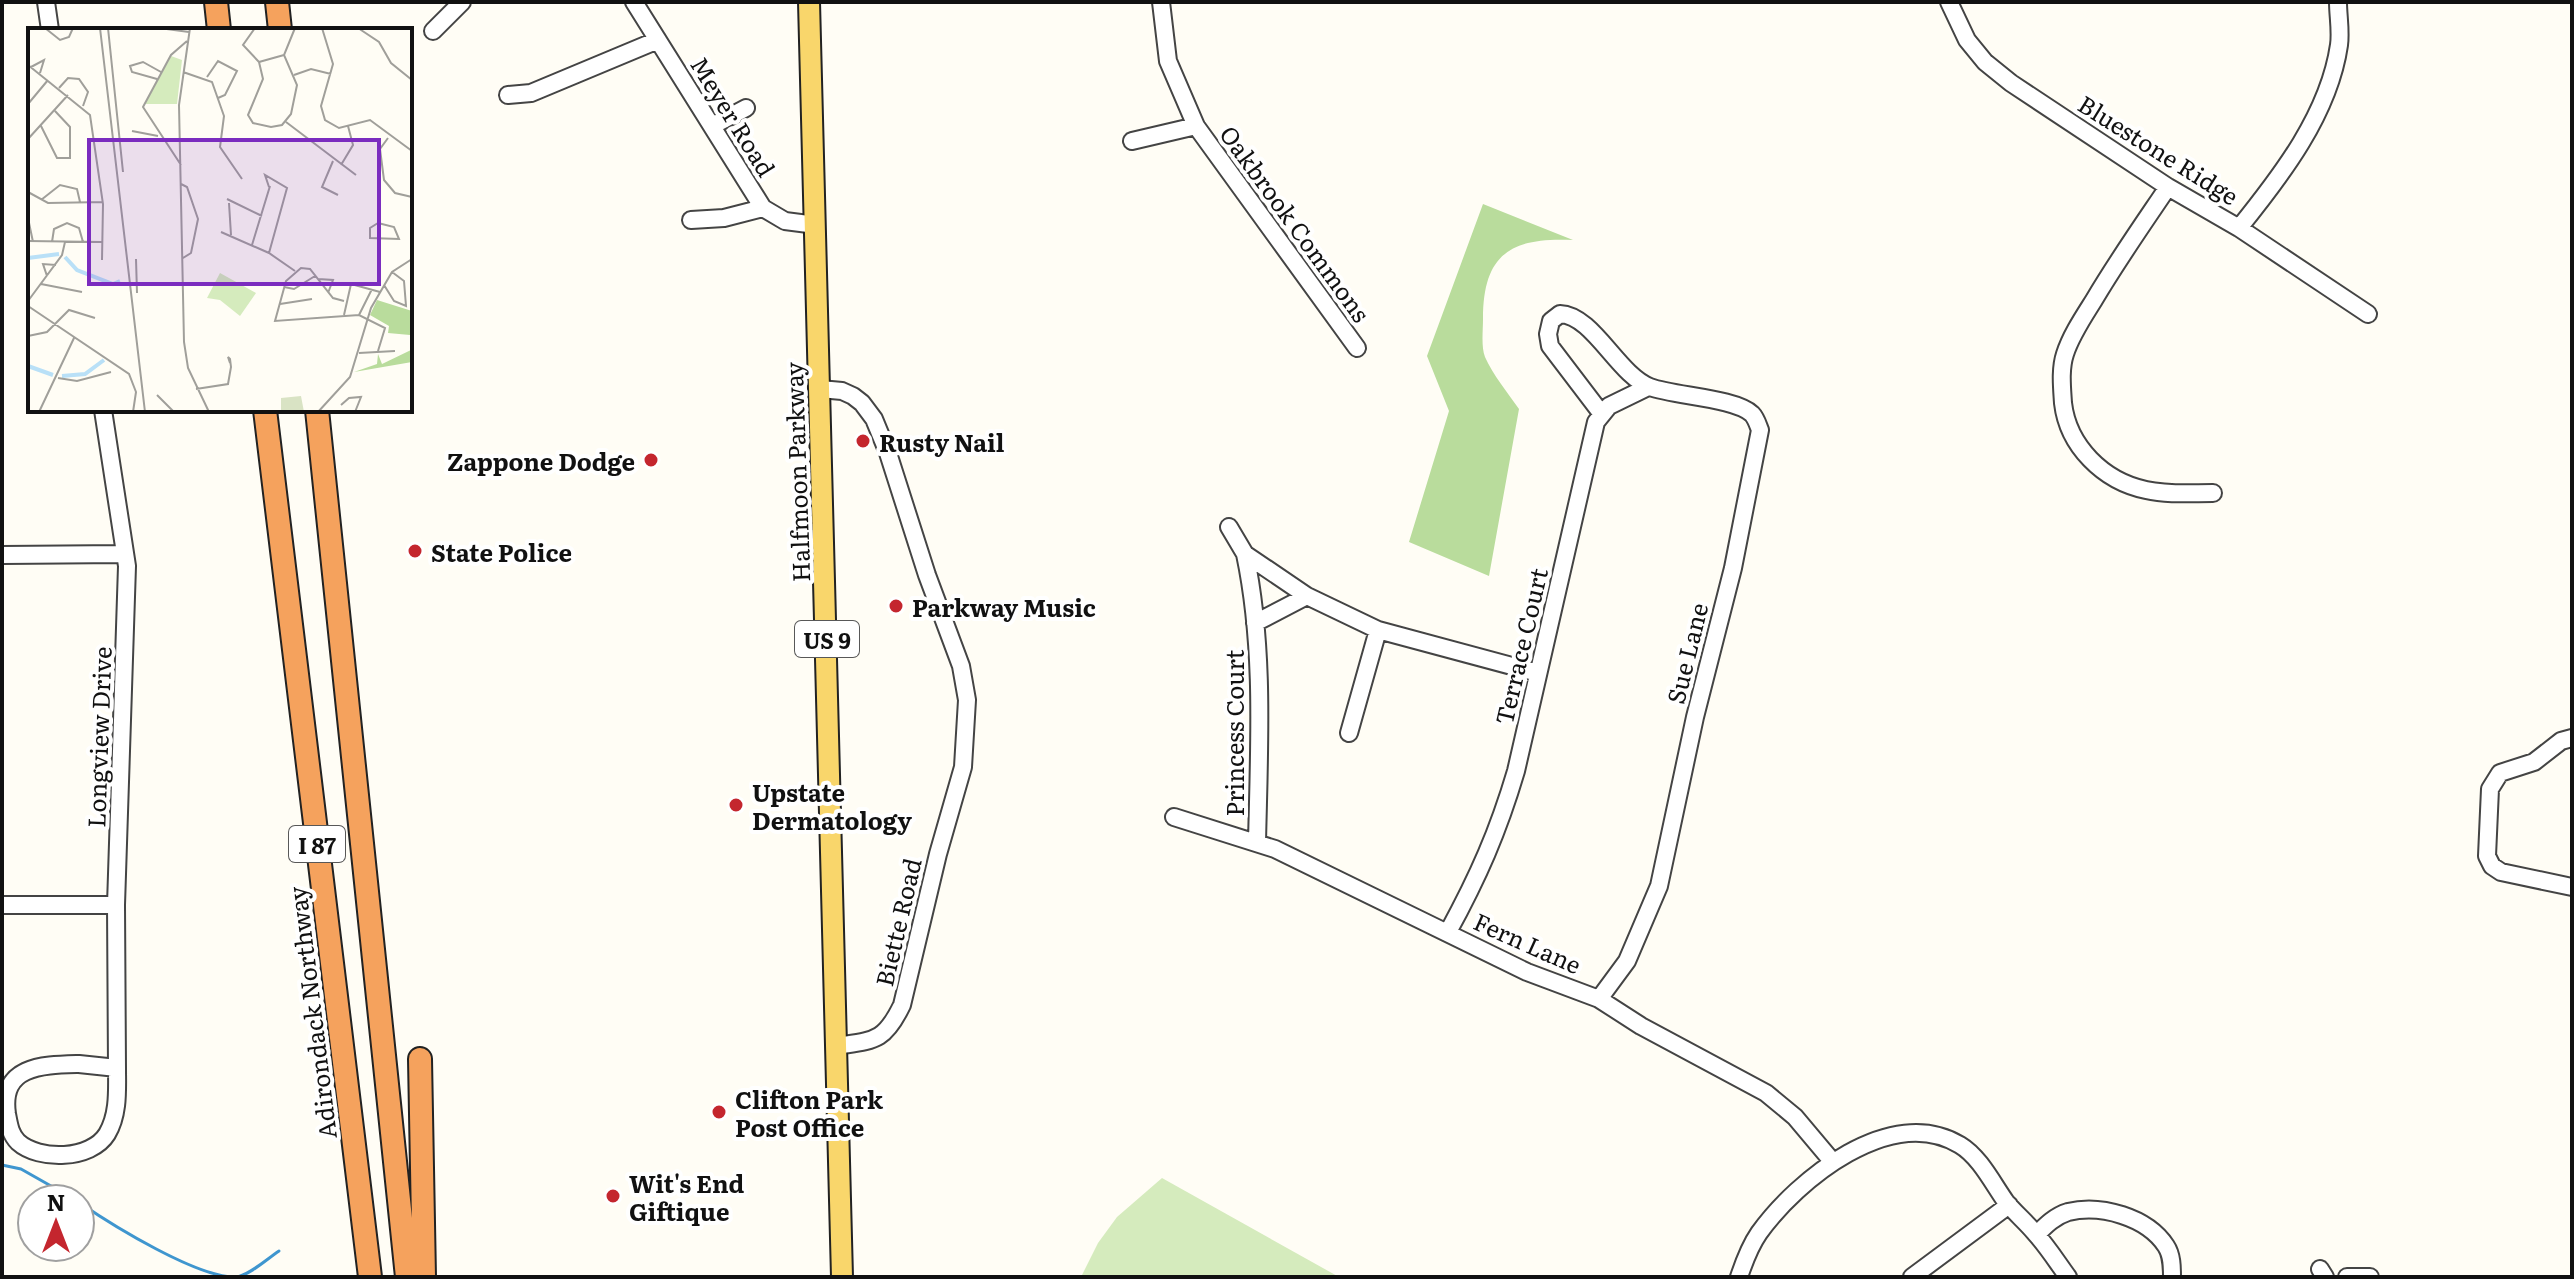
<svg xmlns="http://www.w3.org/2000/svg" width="2574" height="1279" font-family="Literata,serif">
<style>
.green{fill:#d5ebbd}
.forest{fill:#b9dc9c}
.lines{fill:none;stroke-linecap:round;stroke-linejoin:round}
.stream{stroke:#3f96cf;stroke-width:3}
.minor-casing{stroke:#444;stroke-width:20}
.major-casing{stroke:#222;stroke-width:24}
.highway-casing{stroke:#222;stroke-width:26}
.minor{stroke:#fff;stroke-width:16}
.major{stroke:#f9d66b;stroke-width:20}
.highway{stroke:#f5a25d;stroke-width:22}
.poi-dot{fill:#c4262e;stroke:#fff;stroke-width:3}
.labels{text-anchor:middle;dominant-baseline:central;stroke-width:8;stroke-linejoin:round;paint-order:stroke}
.shield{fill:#fff;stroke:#585858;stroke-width:2}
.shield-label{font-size:22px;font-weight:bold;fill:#111}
.street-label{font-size:24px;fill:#111;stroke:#fff}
.poi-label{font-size:24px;font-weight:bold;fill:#111;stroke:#fff;text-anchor:start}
.inset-river{fill:none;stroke:#b9e0f7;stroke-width:4}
.inset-road{fill:none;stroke:#a09f9a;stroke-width:2}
.view{fill:#7b2cbf;fill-opacity:0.15;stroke:#7b2cbf;stroke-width:4}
.inset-edge{fill:none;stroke:#111;stroke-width:4}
</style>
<rect width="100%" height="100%" fill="#fffdf5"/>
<path class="green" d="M 1162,1178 L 1339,1277 L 1081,1277 L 1098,1243 L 1117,1217 Z"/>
<path class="forest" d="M 1483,204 L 1573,240 C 1511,237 1483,254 1483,319 C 1483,330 1481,347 1485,357 C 1493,375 1508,393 1519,409 L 1489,576 L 1409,542 L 1449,411 L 1427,356 Z"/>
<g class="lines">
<path class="stream" d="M 2,1165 L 21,1169 L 74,1199
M 80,1203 C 112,1225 199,1279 237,1277 C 251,1274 267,1259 279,1251"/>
<g class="minor-casing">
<path id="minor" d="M 46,2 L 50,30
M 634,2 L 763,208 L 785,221 L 816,225
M 1161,2 L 1168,61 L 1196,126 L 1357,348
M 1949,2 L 1967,40 L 1985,62 L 2011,83 L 2168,187 L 2239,228 L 2368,314
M 433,31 L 462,2
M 508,95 L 531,93 L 658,40
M 712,126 L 746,108
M 1132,141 L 1196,126
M 2168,187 C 2143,224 2117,261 2094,300 C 2084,316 2071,335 2065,354 C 2060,369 2062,387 2063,403 C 2068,446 2103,481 2146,490 C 2168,495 2191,493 2213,493
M 691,220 L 724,218 L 763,208
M 2239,228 C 2281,176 2329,114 2339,45 C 2341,31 2338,16 2338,2
M 820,389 L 842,391 L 853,396 L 862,403 L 874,419 L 888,453 L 927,575 L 961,666 L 967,700 L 963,767 L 938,854 L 902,1005 C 884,1042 875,1040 836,1046
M 103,410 L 127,566 L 116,905 L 117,1068
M 1229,527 L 1245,554 L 1307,596 L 1378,630 L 1538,673
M 1245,554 C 1265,649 1259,747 1257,843
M 2,555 L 124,554
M 1255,623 L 1307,596
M 1349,733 L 1378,630
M 2572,738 L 2561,741 L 2534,762 L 2500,773 L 2490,789 L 2487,856 L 2492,866 L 2501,872 L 2572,887
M 1174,817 L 1275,849 L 1527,972 L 1599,999 L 1641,1026 L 1766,1093 L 1795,1117 L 1832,1161
M 2,905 L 116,905
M 1448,932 C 1478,877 1498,832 1516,771 L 1596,422 L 1609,406 L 1648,387
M 1599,999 L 1627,961 L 1659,886 L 1695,717 L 1733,568 L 1760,430 C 1758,425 1756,418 1752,414 C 1735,398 1674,396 1650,387 C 1618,375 1593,315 1560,314 L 1551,321 L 1548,334 L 1550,346 L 1601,413
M 79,1064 L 117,1068 C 117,1089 119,1114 107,1134 C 91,1160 39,1161 18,1142 C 10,1134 9,1124 7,1114 C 0,1065 43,1065 79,1064 Z
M 2037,1234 C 2046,1225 2055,1216 2068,1212 C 2101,1204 2147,1217 2166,1246 C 2172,1255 2172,1267 2172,1277
M 2320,1269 L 2325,1277
M 1739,1277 C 1744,1262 1750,1246 1759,1233 C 1797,1180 1891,1103 1960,1145 C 1980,1157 1993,1184 2006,1202 C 2015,1213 2026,1222 2035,1233 C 2047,1246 2057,1262 2068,1277
M 1912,1277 L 2009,1205
M 2347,1277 L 2370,1277"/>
</g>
<g class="major-casing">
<path id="major" d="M 809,2 L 842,1277"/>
</g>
<g class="highway-casing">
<path id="highway" d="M 216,2 L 219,30
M 277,2 L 280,30
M 265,410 L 370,1277
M 317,410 L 407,1277
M 420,1059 L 424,1277"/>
</g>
<use href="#minor" class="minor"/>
<use href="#major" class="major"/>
<use href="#highway" class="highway"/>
</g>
<g class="poi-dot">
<circle cx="863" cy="441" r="8"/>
<circle cx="651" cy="460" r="8"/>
<circle cx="415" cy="551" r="8"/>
<circle cx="896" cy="606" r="8"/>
<circle cx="736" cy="805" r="8"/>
<circle cx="719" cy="1112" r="8"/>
<circle cx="613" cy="1196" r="8"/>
</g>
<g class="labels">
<g class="shield">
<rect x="795" y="621" width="64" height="36" rx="6"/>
<rect x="289" y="826" width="56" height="36" rx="6"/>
</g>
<g class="shield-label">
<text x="827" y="639">US 9</text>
<text x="317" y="844">I 87</text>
</g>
<g class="street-label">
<text transform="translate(734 116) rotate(58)">Meyer Road</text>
<text transform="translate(2159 149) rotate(32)">Bluestone Ridge</text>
<text transform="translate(1296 223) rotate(54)">Oakbrook Commons</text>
<text transform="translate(796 472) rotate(-92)">Halfmoon Parkway</text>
<text transform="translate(1520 646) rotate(-77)">Terrace Court</text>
<text transform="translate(1686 653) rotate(-76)">Sue Lane</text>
<text transform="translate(1233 733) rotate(-90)">Princess Court</text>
<text transform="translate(98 737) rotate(-88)">Longview Drive</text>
<text transform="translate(897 922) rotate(-77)">Biette Road</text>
<text transform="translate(1528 942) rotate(24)">Fern Lane</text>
<text transform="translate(311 1013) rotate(-97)">Adirondack Northway</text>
</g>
<g class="poi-label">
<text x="879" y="441">Rusty Nail</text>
<text x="635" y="460" text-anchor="end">Zappone Dodge</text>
<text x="431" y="551">State Police</text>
<text x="912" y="606">Parkway Music</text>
<text x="752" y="791">Upstate<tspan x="752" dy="28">Dermatology</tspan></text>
<text x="735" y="1098">Clifton Park<tspan x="735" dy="28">Post Office</tspan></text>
<text x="629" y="1182">Wit's End<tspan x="629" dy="28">Giftique</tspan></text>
</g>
</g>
<g transform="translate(28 28)">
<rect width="384" height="384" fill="#fffdf5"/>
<path d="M 143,28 L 154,32 L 149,76 L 117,76 ZM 192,245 L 228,265 L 212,288 L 192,272 L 179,270 Z" fill="#d5ebbd"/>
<path d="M 349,272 L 384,283 L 384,334 L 326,344 L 349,336 L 350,326 L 354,336 L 383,322 L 382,307 L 360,305 L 361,298 L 342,287 Z" fill="#b9dc9c"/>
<path d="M 273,368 L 276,384 L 253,384 L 253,370 Z" fill="#d9e3c4"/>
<path class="inset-river" d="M 37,229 L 49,242 L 85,256 L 92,253M 0,230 L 31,226M 0,338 L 25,347M 34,348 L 57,346 L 76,332"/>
<path class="inset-road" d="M 17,0 L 32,12 L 41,9 L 45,0M 72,0 L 117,384M 80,0 L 95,144M 131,0 L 161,4M 162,0 L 151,77 L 156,314 L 160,340 L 181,384M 227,0 L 215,17 L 231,34 L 235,51 L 220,87 L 225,95 L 243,99 L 254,97 L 263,86 L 269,57 L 256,27 L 267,0M 294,0 L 305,36 L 293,78 L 297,92 L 311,100 L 342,92 L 384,123M 330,0 L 351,14 L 363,35 L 384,52M 231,34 L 256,27M 0,37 L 62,87 L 75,176 L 74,232M 3,39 L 16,32 L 12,45M 155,44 L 184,54 L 196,88 L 192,119 L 214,151M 266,47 L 283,41 L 303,46M 179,49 L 190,33 L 209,43 L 197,67 L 190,70M 129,51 L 104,44 L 102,38 L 115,34 L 133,44M 31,60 L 40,50 L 51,51 L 60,64 L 55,78M 0,76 L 20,52M 258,94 L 328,147M 13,98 L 29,130 L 42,130 L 42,99 L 27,83M 104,103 L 130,108M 360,110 L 352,121 L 356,152 L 367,165 L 384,169M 0,111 L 40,67M 305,133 L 294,159 L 310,167M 153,137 L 115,79 L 143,27 L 159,13M 313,137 L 325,117 L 320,98M 153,156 L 159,159 L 170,191 L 163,225 L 155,230M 0,164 L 20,175 L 75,174M 199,171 L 234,188M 13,172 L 32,157 L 49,161 L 52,174M 201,175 L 203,207M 0,190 L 5,214M 350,195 L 366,199 L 371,211 L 342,210 L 342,200 ZM 193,204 L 241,225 L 267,243M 0,213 L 74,214M 24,214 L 26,201 L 39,195 L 51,200 L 55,214M 224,217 L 242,158M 241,225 L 259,160 L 237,147 L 241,159M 108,231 L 109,265M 19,248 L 15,236 L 28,237M 290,251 L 305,252 L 300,265M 13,256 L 54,264M 356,257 L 366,273 L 378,278 L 376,253 L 364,244M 256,259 L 266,261 L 287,248M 0,273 L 34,227 L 37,214M 316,273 L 305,270 L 282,241 L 273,240 L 258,253 L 247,293 L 331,287 L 357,300 L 350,323M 252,276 L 284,271M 0,278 L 101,346 L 108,364 L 105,384M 316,287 L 323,256 L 352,264M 331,287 L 344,261M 0,308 L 19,304 L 41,282 L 67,290M 331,325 L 367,323M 30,350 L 49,353 L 83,344M 168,361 L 200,356 L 203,339 L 202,331 L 200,329 L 202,335M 129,367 L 146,384M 313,377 L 321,370 L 333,369 L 327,384M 11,384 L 46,310M 290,384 L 322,349 L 343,280 L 364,244 L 384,231"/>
<path class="view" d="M 61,112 L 351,112 L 351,256 L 61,256 Z"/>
<rect width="384" height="384" class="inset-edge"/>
</g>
<rect width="2574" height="1279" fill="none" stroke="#111111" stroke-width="8"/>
<g transform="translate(56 1223)"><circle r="38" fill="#ffffff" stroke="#a0a0a0" stroke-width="2"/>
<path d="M0-6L14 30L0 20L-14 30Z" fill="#c4262e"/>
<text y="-12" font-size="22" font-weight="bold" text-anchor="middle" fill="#111111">N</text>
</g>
</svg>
